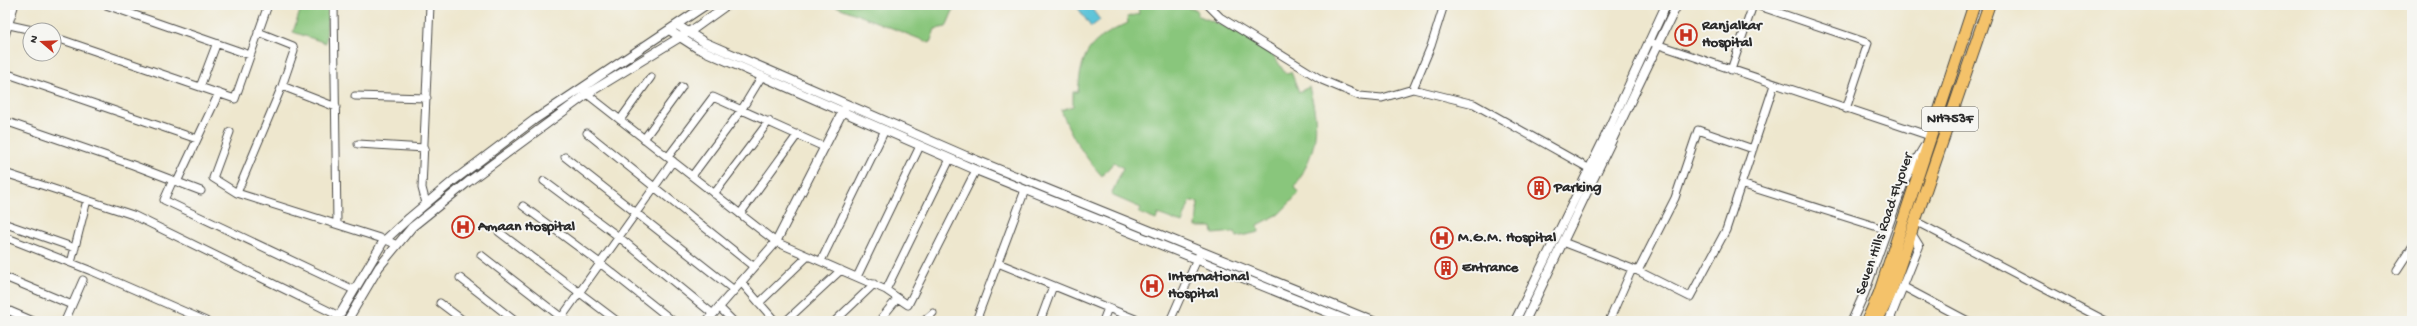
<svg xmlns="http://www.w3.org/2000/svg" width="2417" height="326" font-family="'Gochi Hand',sans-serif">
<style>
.green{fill:#89c67b;stroke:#5a7853}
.water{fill:#5dc4d9;stroke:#447882}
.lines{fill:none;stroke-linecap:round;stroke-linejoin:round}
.minor-casing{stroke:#484743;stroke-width:9}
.tertiary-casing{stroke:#484743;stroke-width:10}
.trunk-casing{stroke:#484743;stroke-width:13}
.minor{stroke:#fff;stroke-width:7}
.tertiary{stroke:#fff;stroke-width:8}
.trunk{stroke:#f4c26a;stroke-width:11}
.labels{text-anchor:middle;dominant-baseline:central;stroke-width:4;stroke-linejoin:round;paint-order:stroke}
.shield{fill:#f6f6f2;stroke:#686867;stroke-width:1}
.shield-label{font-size:14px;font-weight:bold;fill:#2b2b2b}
.poi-label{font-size:15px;font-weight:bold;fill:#2b2b2b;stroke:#f6f6f2;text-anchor:start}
.street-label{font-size:15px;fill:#2b2b2b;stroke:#f6f6f2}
</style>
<rect width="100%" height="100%" fill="#f6f6f2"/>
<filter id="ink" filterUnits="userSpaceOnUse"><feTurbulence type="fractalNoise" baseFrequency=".025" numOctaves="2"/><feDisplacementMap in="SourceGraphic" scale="8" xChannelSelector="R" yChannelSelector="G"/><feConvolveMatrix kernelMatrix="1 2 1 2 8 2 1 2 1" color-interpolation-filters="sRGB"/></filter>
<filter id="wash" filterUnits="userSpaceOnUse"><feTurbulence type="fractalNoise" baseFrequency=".012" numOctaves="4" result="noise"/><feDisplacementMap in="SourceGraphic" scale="16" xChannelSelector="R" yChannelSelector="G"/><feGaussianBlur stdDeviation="0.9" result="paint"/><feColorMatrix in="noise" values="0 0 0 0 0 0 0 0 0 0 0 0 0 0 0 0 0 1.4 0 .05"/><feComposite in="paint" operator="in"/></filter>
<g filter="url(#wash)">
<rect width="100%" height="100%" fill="#eee7ce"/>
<path class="green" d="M 302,5 L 328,5 L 326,43 L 293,32 Z
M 833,5 L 954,5 L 955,6 L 946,27 L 935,29 L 930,43 Z
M 1138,5 L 1188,5 L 1188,8 L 1197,10 L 1197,15 L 1241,33 L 1274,56 L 1285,73 L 1291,72 L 1299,92 L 1309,87 C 1321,130 1317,149 1295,187 L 1299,193 L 1279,214 L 1258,225 L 1259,232 L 1237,237 L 1235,232 L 1213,234 L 1212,227 L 1196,227 L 1198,202 L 1190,201 L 1182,223 L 1158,214 L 1156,220 L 1139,213 L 1141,208 L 1111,195 L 1123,168 L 1114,162 L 1102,176 C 1083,155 1071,136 1061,110 L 1073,106 L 1073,92 L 1078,92 C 1082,50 1089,41 1128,23 L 1127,17 L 1139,14 Z"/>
<path class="water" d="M 1076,5 L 1089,5 L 1100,20 L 1091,27 Z"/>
</g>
<g filter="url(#ink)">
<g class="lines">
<g class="minor-casing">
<path id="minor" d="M 106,5 L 250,55
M 334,5 L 337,224
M 1208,5 L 1220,17 L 1322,80 L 1360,96 L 1382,98 L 1413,89 L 1474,104 L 1590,169
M 1756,5 L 1868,43 L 1846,109
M 5,24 L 32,30
M 258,32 L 293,46 L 294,51 L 282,86 L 237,193 L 386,240 L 397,245
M 54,37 L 235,99 L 268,5
M 1653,43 L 1930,136
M 1731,70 L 1753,5
M 5,73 L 197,139
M 282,86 L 336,107
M 200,87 L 216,45
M 1413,89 L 1431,46 L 1444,5
M 587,94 L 776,242 L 886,290 L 908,305 L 976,170
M 355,96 L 427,98
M 620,120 L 651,77
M 5,121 L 133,165 L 201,191
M 230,132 L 213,178 L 237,193
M 587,133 L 754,267
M 644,139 L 682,87
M 358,144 L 425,148
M 565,157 L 734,290
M 668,157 L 713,97 L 824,147
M 5,173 L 133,215 L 339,316
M 692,176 L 742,109 L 762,76
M 173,180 L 164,200 L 354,290
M 544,181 L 619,237 L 713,314
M 177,182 L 219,93
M 1741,184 L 1887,230
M 714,194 L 769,121
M 426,203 L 422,188 L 430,5
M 523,206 L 600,263 L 673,321
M 740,214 L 798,134
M 1915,221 L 2106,321
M 6,224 L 75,248
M 499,232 L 617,321
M 5,237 L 94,272 L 206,321
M 1563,242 L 1638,271 L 1690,297 L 1726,230 L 1774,85
M 481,255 L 566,321
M 821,261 L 885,130
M 71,263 L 87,200
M 998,263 L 1140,321
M 2397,270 L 2412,247
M 1638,271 L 1675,198 L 1698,130 L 1753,149
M 5,277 L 72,305
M 857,277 L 920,146
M 460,278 L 515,321
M 741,282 L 775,321
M 1904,287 L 1968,321
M 886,290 L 950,159
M 440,303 L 464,321
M 759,303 L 808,256
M 719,307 L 733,321
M 5,309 L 33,321
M 65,321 L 83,280
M 559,321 L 673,161
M 786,321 L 841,270
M 835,321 L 874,284
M 879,321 L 897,299
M 924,321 L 933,313
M 976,321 L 1025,190
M 1040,321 L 1053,286
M 1103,321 L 1108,308
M 1170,321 L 1199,255
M 1609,321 L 1632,269"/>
</g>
<g class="tertiary-casing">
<path id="tertiary" d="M 677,25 L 704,42 L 966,156 L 1373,321
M 669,30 L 697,48 L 976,170 L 1349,321
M 5,34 L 14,5
M 336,321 L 383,242 L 409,218 L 453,181 L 534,120 L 706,5
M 347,321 L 379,267 L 412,227 L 468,182 L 587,94 L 695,28 L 727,5
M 707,321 L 776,242 L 845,107
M 1515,321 L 1602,143 L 1666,5
M 1525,321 L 1677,5
M 1852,321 L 1864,294 L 1905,179 L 1924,147
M 1889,321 L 1919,246 L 1911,233"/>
</g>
<g class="trunk-casing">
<path id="trunk" d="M 1867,321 L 1879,294 L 1974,5
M 1877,321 L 1890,294 L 1989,5"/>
</g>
<use href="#minor" class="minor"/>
<use href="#tertiary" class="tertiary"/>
<use href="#trunk" class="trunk"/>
</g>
</g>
<defs>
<g id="hospital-ring" transform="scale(1.15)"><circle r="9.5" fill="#f6f6f2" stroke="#c8321e" stroke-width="1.5"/><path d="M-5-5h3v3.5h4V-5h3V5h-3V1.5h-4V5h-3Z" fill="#c8321e"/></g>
<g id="building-ring" transform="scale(1.15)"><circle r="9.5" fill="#f6f6f2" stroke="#c8321e" stroke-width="1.5"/><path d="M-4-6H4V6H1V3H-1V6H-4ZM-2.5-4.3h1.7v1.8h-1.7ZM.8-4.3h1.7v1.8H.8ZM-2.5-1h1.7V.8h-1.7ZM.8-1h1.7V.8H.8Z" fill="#c8321e"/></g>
</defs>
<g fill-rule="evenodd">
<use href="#hospital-ring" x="1686" y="35"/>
<use href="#building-ring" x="1539" y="188"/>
<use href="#hospital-ring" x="463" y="227"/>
<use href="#hospital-ring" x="1442" y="238"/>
<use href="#building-ring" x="1446" y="268"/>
<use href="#hospital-ring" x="1152" y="286"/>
</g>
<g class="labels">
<rect class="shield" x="1922" y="107" width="56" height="24" rx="3"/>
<g class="shield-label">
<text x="1950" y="119">NH753F</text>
</g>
<g class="poi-label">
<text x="1702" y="26">Ranjalkar<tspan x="1702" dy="17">Hospital</tspan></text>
<text x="1554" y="188">Parking</text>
<text x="478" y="227">Amaan Hospital</text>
<text x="1458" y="238">M.G.M. Hospital</text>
<text x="1462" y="268">Entrance</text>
<text x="1168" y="277">International<tspan x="1168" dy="17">Hospital</tspan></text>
</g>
<g class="street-label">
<text transform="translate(1885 224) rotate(-71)">Seven Hills Road Flyover</text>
</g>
</g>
<rect width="2417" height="326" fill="none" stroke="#f6f6f2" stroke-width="20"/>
<g transform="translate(42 42) rotate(289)"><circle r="19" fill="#f6f6f2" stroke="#a5a5a2"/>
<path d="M0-3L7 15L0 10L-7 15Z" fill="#c8321e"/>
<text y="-6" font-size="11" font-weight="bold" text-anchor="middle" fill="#2b2b2b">N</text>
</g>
</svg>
